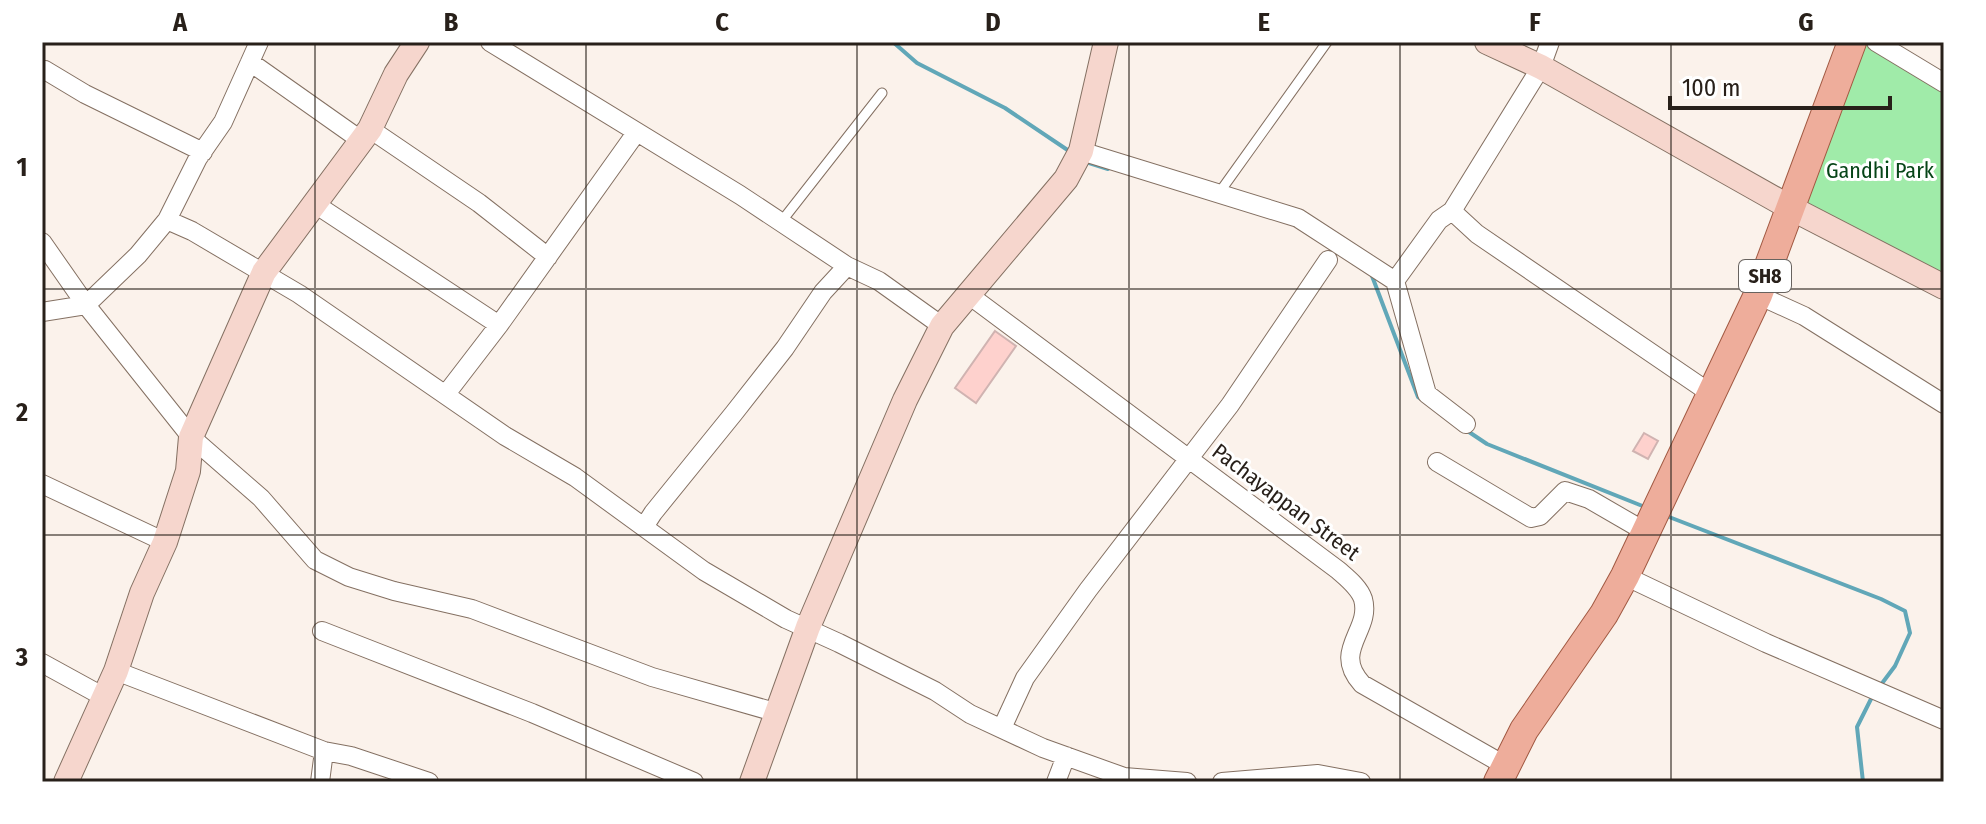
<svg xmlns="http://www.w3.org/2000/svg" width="1986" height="824" font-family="'Fira Sans Condensed',sans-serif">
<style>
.green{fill:#a0eba9}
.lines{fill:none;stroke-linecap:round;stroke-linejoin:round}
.stream{stroke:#61a7b8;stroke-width:4}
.building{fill:#fed1cd;stroke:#d0b3b1;stroke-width:2}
.lane-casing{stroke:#847062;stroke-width:11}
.street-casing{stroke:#847062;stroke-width:20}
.secondary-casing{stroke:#847062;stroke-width:26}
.primary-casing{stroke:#a15942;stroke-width:30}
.lane{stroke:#fff;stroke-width:9}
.street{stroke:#fff;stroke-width:18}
.secondary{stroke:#f6d6cd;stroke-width:24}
.primary{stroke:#eead9b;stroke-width:28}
.grid{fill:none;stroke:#28201a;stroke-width:2;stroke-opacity:0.55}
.labels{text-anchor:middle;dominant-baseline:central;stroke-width:6;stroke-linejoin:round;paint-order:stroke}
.shield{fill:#fff;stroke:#68635f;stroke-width:2}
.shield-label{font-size:20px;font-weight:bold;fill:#28201a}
.park-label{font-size:22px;fill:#074518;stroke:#fff}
.street-label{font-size:22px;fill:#28201a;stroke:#fff}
.neatline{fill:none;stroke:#28201a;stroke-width:3}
.grid-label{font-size:26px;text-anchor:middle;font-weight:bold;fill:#28201a}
</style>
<rect width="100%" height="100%" fill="#fbf2eb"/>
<path class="green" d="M 1861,42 L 1944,93 L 1944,274 L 1799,201 Z"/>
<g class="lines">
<path class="stream" d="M 893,42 L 917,63 L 1005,108 L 1072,153
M 1086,162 L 1108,169
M 1372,276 L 1418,397 L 1423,400
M 1466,430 L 1487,444 L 1645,507
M 1664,515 L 1881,599 L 1905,611 L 1910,633 L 1895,666 L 1880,686
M 1863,782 L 1857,727 L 1872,697"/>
</g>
<path class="building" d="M 995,331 L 1016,346 L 976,403 L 955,388 Z
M 1644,433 L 1658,441 L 1648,459 L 1633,451 Z"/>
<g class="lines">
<g class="lane-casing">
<path id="lane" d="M 1219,193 L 1327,42
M 781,222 L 882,93"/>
</g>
<g class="street-casing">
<path id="street" d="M 490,42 L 740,195 L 847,266 L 879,281 L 942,326
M 1550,42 L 1541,67 L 1452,211 L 1477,234 L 1710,393
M 1876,42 L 1944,83
M 250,62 L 362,141
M 45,70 L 85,94 L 203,152
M 370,129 L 479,203 L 548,257
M 1081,151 L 1298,218 L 1395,281 L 1427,394 L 1466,424
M 315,204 L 499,325
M 167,220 L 192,231 L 299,294 L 505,436 L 575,477 L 704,571 L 786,619 L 839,643 L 935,691 L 970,714 L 1043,748 L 1124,777 L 1187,782
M 42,242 L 86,305 L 191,437 L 261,498 L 315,560 L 349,577 L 394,591 L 472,609 L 652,677 L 778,713
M 1395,281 L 1439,220 L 1452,211
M 969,295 L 1338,570 C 1347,578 1359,587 1363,599 C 1372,631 1331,650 1362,684 L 1506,766
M 1758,295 L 1804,316 L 1944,404
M 42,312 L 86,305 L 138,255 L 167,220 L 198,158 L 223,122 L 259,42
M 446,394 L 499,325 L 636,133
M 1437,462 L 1531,518 L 1540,516 L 1565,491 L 1589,499 L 1646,532
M 42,484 L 165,542
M 644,527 L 653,513 L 734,413 L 785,348 L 823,292 L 847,266
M 1625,576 L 1766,643 L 1944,720
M 322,631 L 532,713 L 694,782
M 42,663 L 104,697
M 116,671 L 324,751 L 351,756 L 429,782
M 1002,728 L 1025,678 L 1088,590 L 1230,405 L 1328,260
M 320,782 L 324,751
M 1056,782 L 1066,756
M 1222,782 L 1318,774 L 1361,782"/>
</g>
<g class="secondary-casing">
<path id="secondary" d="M 1487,42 L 1541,67 L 1789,207 L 1944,287
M 66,782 L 116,671 L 142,593 L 165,542 L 188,471 L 191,437 L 264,272 L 370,129 L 396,74 L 417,42
M 752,782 L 808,627 L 905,400 L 942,326 L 1066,179 L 1081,151 L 1106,42"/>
</g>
<g class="primary-casing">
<path id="primary" d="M 1498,782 L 1524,730 L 1604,614 L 1625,576 L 1758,295 L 1852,42"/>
</g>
<use href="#lane" class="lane"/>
<use href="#street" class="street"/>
<use href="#secondary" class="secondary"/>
<use href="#primary" class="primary"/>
</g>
<path class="grid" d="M 315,42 L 315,782M 586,42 L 586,782M 857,42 L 857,782M 1129,42 L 1129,782M 1400,42 L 1400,782M 1671,42 L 1671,782M 42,289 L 1944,289M 42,535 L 1944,535"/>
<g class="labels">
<rect class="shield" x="1739" y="260" width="52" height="32" rx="6"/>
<g class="shield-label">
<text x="1765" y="276">SH8</text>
</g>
<g class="park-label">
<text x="1880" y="170">Gandhi Park</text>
</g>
<g class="street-label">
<text transform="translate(1286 502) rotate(37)">Pachayappan Street</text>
</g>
</g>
<rect width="1986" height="824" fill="none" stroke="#ffffff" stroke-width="88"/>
<path d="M1670 96v12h220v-12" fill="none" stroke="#28201a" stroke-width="4"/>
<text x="1682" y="96" font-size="24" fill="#28201a" stroke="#ffffff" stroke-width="6" paint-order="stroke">100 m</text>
<rect x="44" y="44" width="1898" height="736" class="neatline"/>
<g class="grid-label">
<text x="180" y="31">A</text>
<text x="451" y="31">B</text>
<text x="722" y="31">C</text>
<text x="993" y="31">D</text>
<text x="1264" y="31">E</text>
<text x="1535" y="31">F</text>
<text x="1806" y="31">G</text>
<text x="22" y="176">1</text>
<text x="22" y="421">2</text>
<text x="22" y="666">3</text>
</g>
</svg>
